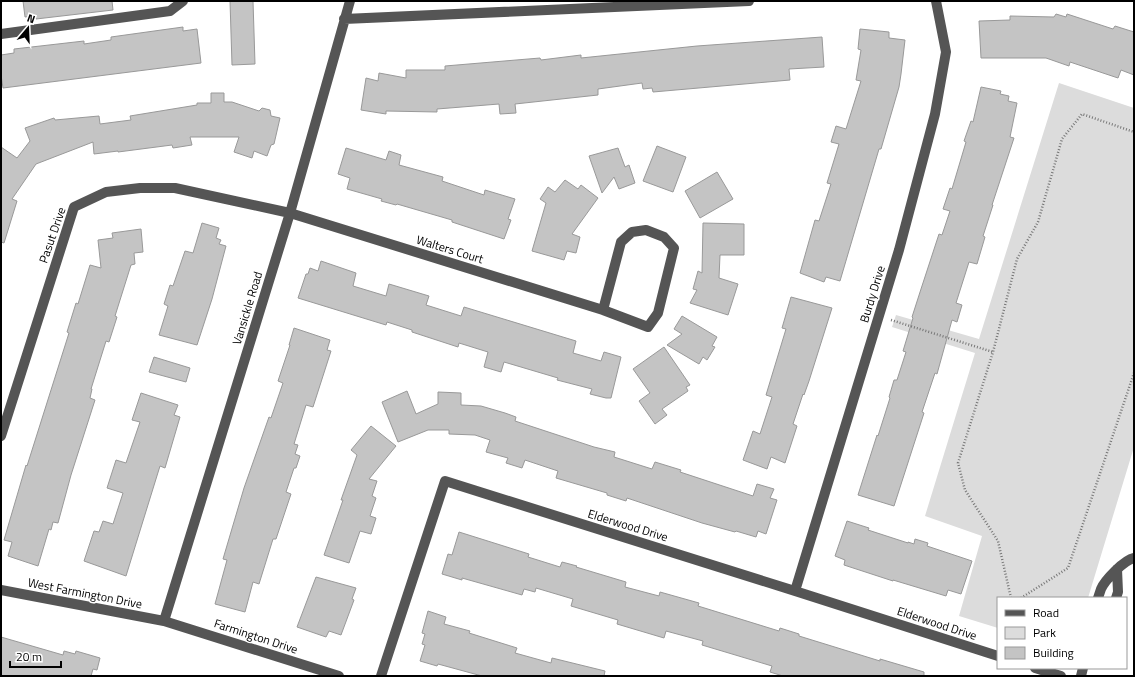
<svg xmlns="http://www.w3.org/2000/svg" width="1135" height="677" font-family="'Titillium Web',sans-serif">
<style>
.green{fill:#dcdcdc}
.building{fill:#c4c4c4;stroke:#999}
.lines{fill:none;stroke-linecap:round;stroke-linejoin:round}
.path{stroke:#777;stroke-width:2.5;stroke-dasharray:1 2;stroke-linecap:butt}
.minor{stroke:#555;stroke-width:10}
.labels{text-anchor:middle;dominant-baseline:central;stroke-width:3;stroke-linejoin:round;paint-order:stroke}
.street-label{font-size:12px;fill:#000;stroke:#fff}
</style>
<rect width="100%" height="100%" fill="#fff"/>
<path class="green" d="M 1059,83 L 1134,108 L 1134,447 L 1088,598 L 998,598 L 998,628 L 959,616 L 982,536 L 925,516 L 975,353 L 892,327 L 896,315 L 979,339 Z"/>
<path class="building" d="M 23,1 L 112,1 L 113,10 L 36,19 L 35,16 L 25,17 Z
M 230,1 L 253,1 L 255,64 L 232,65 Z
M 1056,14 L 1066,17 L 1067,14 L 1113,29 L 1115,26 L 1134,32 L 1134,75 L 1121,70 L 1118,78 L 1070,62 L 1069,66 L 1046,58 L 981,58 L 979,21 L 1010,20 L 1010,16 L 1054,17 Z
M 183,27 L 183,31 L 197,29 L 201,63 L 3,88 L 1,75 L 1,55 L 14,53 L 14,49 L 84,41 L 84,44 L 111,40 L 111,37 Z
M 860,29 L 889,32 L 889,38 L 905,40 L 901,74 L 899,87 L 881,149 L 879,149 L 840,281 L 826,277 L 824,282 L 800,273 L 815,220 L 819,221 L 831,184 L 827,183 L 839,144 L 831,142 L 836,126 L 846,129 L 861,81 L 856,80 L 861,50 L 858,49 Z
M 822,37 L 824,67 L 789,69 L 790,80 L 653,92 L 652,88 L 643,89 L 642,83 L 598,89 L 598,95 L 515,104 L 516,113 L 500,114 L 499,104 L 437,109 L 437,112 L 386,111 L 386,114 L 361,110 L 366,78 L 378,81 L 379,73 L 406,78 L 406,70 L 445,70 L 445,66 L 540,58 L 541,60 L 581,55 L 581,58 L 697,46 Z
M 981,87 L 1001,91 L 1000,94 L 1009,96 L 1008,101 L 1017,103 L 1010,137 L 1014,138 L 992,205 L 993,205 L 983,236 L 985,237 L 977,264 L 969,262 L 956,303 L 962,305 L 957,322 L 952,320 L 937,374 L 935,373 L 922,412 L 924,413 L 894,506 L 858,495 L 877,435 L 878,436 L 890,398 L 889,397 L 894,380 L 897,380 L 906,352 L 903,351 L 913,318 L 912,317 L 921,289 L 939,234 L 942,235 L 950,211 L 943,209 L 950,188 L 952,189 L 966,142 L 964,141 L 971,121 L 973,122 Z
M 211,93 L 224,93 L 224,102 L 232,102 L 259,111 L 262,108 L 270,110 L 271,116 L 280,118 L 274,144 L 271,145 L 267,156 L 254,151 L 252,158 L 234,152 L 239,137 L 190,137 L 192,145 L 173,148 L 172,145 L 118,152 L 118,151 L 94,154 L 93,142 L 36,164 L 12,199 L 17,201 L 4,243 L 1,242 L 1,147 L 17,158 L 30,141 L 25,128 L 54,118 L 55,120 L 99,116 L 100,124 L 131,120 L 130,116 L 197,105 L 197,103 L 211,103 Z
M 657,146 L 686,157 L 673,192 L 643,181 Z
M 346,148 L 386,160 L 389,151 L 401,155 L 399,165 L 443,177 L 442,181 L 484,195 L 485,190 L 515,199 L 508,219 L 511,220 L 504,239 L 452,222 L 452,220 L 397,204 L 396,205 L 381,201 L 382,199 L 347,189 L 350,178 L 338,174 Z
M 618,148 L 625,167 L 629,165 L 635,183 L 619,189 L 614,177 L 602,193 L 589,156 Z
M 717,172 L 733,199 L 700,218 L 685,191 Z
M 565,180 L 578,189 L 581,185 L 598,198 L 572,234 L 580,237 L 576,253 L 567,251 L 564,260 L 532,251 L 546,203 L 540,199 L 548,187 L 555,192 Z
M 202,223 L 219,228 L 216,238 L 221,240 L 219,244 L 226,246 L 212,299 L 197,345 L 159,335 L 168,306 L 164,304 L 170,285 L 173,286 L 185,251 L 193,253 Z
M 703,223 L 744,224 L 744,255 L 720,255 L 719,278 L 738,284 L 728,315 L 690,303 L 697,290 L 693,289 L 698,271 L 702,273 Z
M 141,229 L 143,252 L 134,253 L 135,264 L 131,265 L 115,316 L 117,317 L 109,342 L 106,341 L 91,389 L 92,389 L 90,398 L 95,400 L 71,475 L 58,523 L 53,522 L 51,530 L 49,529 L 38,566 L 8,556 L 12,542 L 4,540 L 26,465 L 27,466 L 69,333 L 67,332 L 76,303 L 78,304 L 90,265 L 101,268 L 98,240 L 113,238 L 112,233 Z
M 321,261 L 356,273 L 353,286 L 386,296 L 389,284 L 429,296 L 426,305 L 461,316 L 464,307 L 576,341 L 573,353 L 601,361 L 604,352 L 621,357 L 611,398 L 606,398 L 590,394 L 592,389 L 557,380 L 558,378 L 504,362 L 501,372 L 484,367 L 488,352 L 459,343 L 458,347 L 412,332 L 412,330 L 387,322 L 386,325 L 298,298 L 306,274 L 308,274 L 310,268 L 318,271 Z
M 791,297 L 832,308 L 809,381 L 804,395 L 803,394 L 793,424 L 797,426 L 785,463 L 771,457 L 767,469 L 743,460 L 753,431 L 760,434 L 772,397 L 766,395 L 786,329 L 782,328 Z
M 682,316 L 717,337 L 712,346 L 715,347 L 707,360 L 703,357 L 699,364 L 667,345 L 682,334 L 674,329 Z
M 294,328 L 330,340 L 327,350 L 331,351 L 313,407 L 306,405 L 294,444 L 298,445 L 295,454 L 300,456 L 296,468 L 294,468 L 286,492 L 291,494 L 276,539 L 273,539 L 259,584 L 253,582 L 245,612 L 215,604 L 227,560 L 223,559 L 244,488 L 269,417 L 271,418 L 283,383 L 278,381 L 290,345 L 289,345 Z
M 664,347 L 690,385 L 686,387 L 688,391 L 662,409 L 667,415 L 655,424 L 639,401 L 650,393 L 633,369 Z
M 154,357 L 190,368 L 186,382 L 149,372 Z
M 407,391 L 416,414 L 438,404 L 438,392 L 461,393 L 461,405 L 481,406 L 505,413 L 516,417 L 515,421 L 594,447 L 615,452 L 614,457 L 652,469 L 655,462 L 681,470 L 680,472 L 753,496 L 757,484 L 774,489 L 770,498 L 777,500 L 766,534 L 758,531 L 756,537 L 736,531 L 735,532 L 702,523 L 627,498 L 626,501 L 607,495 L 607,493 L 556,478 L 558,471 L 525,460 L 522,468 L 506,463 L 508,458 L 486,452 L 490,440 L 475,435 L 449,434 L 449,430 L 428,430 L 398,442 L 382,402 Z
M 141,393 L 178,405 L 174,415 L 180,417 L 165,468 L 160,466 L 126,576 L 84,561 L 94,531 L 99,532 L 103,521 L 113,524 L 123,493 L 107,488 L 116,460 L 126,463 L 140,422 L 132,420 Z
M 371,426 L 396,446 L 369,479 L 377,481 L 372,496 L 376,498 L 370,516 L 376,518 L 371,534 L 360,531 L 349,563 L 324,555 L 343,500 L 341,500 L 357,455 L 351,450 Z
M 847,521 L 869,528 L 868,530 L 908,543 L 908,542 L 914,544 L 915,539 L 928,543 L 927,546 L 972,561 L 961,594 L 948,590 L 946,596 L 893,580 L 893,581 L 844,565 L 845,560 L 835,556 Z
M 459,532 L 529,554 L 528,557 L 560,567 L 562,562 L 577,566 L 576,567 L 626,582 L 625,587 L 659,596 L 660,592 L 699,603 L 698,606 L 779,631 L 780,628 L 799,634 L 799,636 L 880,661 L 880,659 L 924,672 L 924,676 L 783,676 L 770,672 L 772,666 L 702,645 L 703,641 L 666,631 L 664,638 L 617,624 L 618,620 L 571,606 L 573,599 L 536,588 L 535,592 L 524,589 L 522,595 L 462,578 L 462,580 L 442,574 L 448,554 L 452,555 Z
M 316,577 L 356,588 L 352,599 L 354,600 L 341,635 L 329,631 L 326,637 L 297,627 Z
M 428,611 L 446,617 L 444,624 L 470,631 L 469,633 L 517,648 L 515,653 L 551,663 L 552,658 L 605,671 L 604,676 L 482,676 L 438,664 L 437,666 L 420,661 L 425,645 L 422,644 L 425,634 L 422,633 Z
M 1,637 L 63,655 L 64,651 L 75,654 L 76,651 L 100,658 L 97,670 L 93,669 L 91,676 L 1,676 Z"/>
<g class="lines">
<path class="path" d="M 891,320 L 993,352
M 1011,598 L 998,541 L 965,490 L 958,463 L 993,352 L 1017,259 L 1038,222 L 1062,139 L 1082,114 L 1134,132
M 1021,598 L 1068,568 L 1134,373"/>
<path class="minor" d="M 344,19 L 749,1
M 1,34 L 170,11 L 183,1
M 1,436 L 74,207 L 106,192 L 140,188 L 175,188 L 290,213 L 603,310 L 648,327 L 658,313 L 674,248 L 664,237 L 646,230 L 632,232 L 621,242 L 603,310
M 1,590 L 164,621 L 339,676
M 795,591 L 899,250 L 935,114 L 946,52 L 936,1
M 1098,598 C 1099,595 1100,592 1101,589 C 1105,580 1124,560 1134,558
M 1116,598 L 1118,592 L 1117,569
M 164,621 L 290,213 L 350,1
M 1035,668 L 1061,676
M 381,676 L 445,481 L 795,591 L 998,656
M 1081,676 L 1083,668"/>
</g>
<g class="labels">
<g class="street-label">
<text transform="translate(52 235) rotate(-71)">Pasut Drive</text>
<text transform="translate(450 249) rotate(17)">Walters Court</text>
<text transform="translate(872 294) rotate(-73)">Burdy Drive</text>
<text transform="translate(247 308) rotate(-73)">Vansickle Road</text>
<text transform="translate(628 525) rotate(17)">Elderwood Drive</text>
<text transform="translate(85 593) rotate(11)">West Farmington Drive</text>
<text transform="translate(937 623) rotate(18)">Elderwood Drive</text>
<text transform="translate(256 636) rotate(18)">Farmington Drive</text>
</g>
</g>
<rect width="1135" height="677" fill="none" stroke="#000000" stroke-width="4"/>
<rect x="997" y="597" width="130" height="72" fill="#ffffff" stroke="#999999"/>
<rect x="1005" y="610" width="20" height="6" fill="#555555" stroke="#999999"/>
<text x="1033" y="617" font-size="12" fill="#000000">Road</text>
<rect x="1005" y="627" width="20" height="12" fill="#dcdcdc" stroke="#999999"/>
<text x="1033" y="637" font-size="12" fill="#000000">Park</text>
<rect x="1005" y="647" width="20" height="12" fill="#c4c4c4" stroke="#999999"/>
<text x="1033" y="657" font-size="12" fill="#000000">Building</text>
<g transform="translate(28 28) rotate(19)" stroke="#ffffff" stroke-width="3" paint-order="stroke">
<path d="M0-3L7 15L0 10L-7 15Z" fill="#000000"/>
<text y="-6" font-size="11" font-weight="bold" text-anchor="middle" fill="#000000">N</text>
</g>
<path d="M10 661v6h51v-6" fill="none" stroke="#000000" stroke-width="2"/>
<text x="16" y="661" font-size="12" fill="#000000" stroke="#ffffff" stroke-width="3" paint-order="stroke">20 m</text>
</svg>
